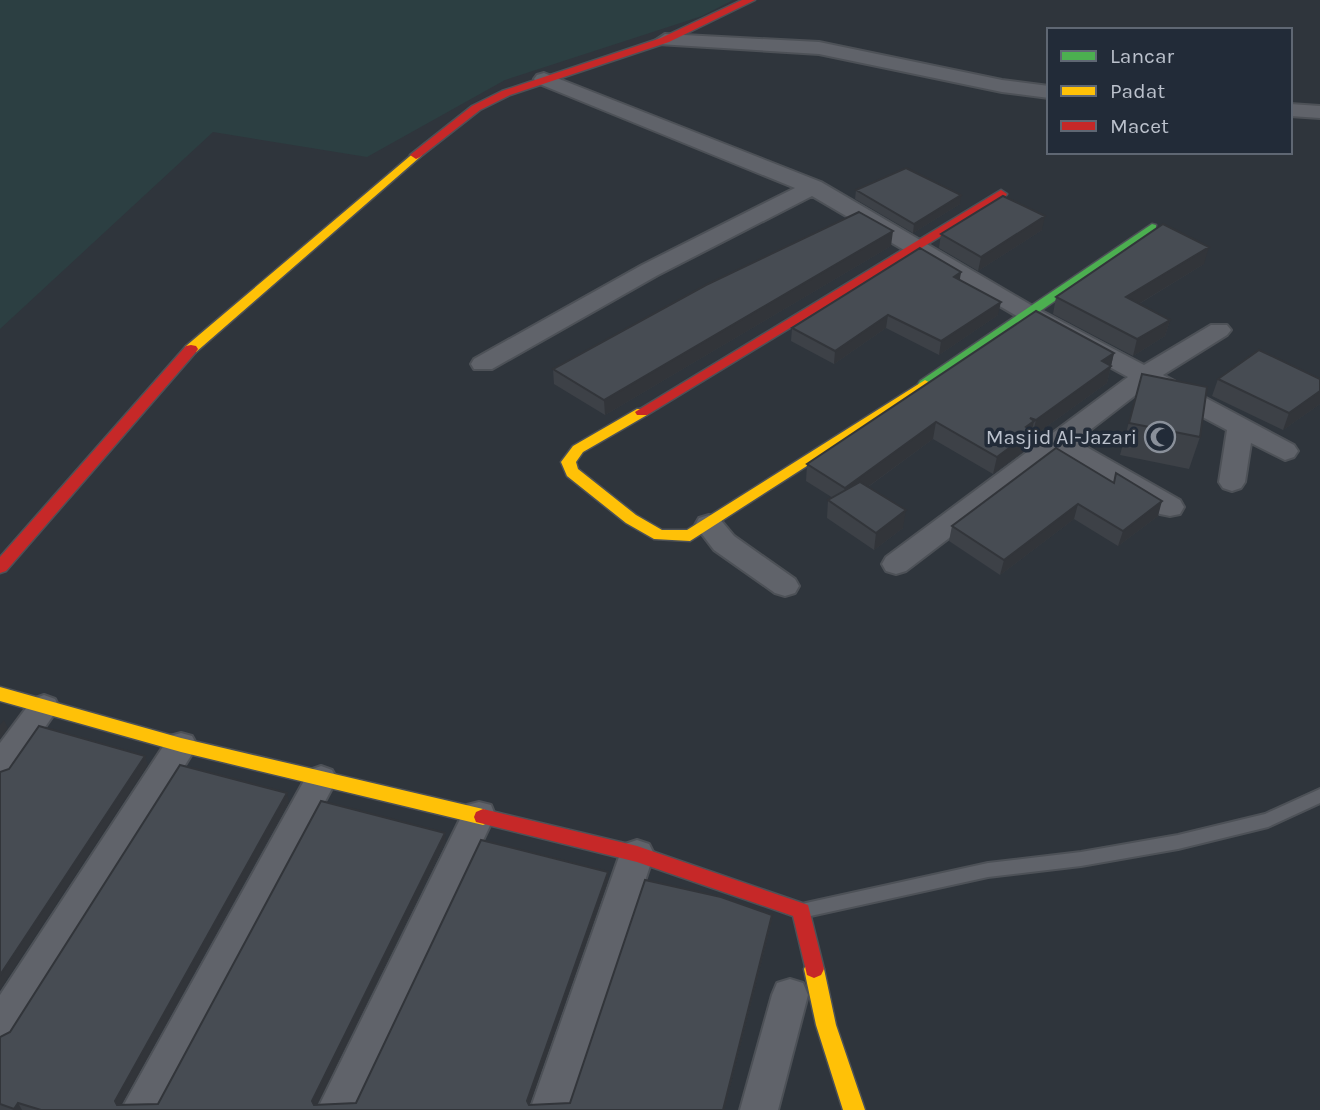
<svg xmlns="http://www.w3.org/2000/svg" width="1320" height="1110" font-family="Karla,sans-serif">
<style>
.green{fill:#2c3f42}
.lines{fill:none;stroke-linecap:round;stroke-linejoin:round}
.lane-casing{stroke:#4d5157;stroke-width:4}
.street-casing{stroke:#4d5157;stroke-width:4}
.fast-casing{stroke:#4d5157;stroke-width:3}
.slow-casing{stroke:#4d5157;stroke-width:3}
.jam-casing{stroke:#4d5157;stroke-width:3}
.lane{fill:#60636a;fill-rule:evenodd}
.street{fill:#60636a;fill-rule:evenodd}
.fast{fill:#4caf50;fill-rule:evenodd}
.slow{fill:#ffc107;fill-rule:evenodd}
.jam{fill:#c62828;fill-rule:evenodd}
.wall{fill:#3d4147}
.shaded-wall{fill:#32353a}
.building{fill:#474c53;stroke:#32353a;stroke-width:2}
.labels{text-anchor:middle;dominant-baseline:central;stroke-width:7;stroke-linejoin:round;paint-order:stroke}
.poi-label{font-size:21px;fill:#bbc1cc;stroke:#222b38;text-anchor:end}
</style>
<rect width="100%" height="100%" fill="#2f353c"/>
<path class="green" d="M 0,0 L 733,0 L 702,16 L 505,80 L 367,157 L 213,132 L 0,329 Z"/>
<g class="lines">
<g class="lane-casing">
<path id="lane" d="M 1320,789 L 1320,803 L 1268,827 L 1178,849 L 1081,866 L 988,877 L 806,917 L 800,915 L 797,910 L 800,905 L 806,903 L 988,863 L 1081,852 L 1178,835 L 1265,814 Z"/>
</g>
<g class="street-casing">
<path id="street" d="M 665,34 L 819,42 L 1002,80 L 1049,86 L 1049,98 L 1002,92 L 819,54 L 658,44 L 656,40 Z
M 544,73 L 821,182 L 1036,308 L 1144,365 L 1211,325 L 1227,325 L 1231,330 L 1227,335 L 1163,375 L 1294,445 L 1298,451 L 1294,457 L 1285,460 L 1251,443 L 1245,482 L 1241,488 L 1232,491 L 1223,488 L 1219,482 L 1227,430 L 1146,387 L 1076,441 L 1180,500 L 1184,507 L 1180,514 L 1170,516 L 1160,514 L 1059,454 L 906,571 L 896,574 L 886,571 L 882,564 L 886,557 L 1128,377 L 1020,318 L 812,196 L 658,275 L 492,369 L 474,369 L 471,364 L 474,359 L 642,265 L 795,188 L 537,83 L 534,79 L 537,75 Z
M 1290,104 L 1320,106 L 1320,118 L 1290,116 Z
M 709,515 L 719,518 L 734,536 L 795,579 L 799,586 L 795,593 L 785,596 L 775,593 L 714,550 L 695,525 L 699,518 Z
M 44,695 L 55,699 L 59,707 L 11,776 L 0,780 L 0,743 L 33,699 Z
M 181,733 L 192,736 L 197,745 L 192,754 L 13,1039 L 0,1044 L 0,995 L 170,736 Z
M 321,766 L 332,770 L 337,779 L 160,1110 L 121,1110 L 310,770 Z
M 479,802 L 491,805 L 495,815 L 356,1110 L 317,1110 L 467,805 Z
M 637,840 L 649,844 L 654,854 L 568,1110 L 530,1110 L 620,854 L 625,844 Z
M 790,979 L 803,983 L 808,995 L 778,1110 L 740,1110 L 772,995 L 777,983 Z"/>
</g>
<g class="fast-casing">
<path id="fast" d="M 1152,224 L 1156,225 L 1156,231 L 930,387 L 920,387 L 918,384 L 920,381 Z"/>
</g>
<g class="slow-casing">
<path id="slow" d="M 416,151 L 422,155 L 420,157 L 196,352 L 186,352 L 184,349 L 186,346 Z
M 925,380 L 932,384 L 930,387 L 690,541 L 654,539 L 626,523 L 567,476 L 561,462 L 573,446 L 637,409 L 647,409 L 649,412 L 647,415 L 583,452 L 576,462 L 578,469 L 636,515 L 662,530 L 687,530 Z
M 0,687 L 181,738 L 483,809 L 490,812 L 492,817 L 490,822 L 483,825 L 181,752 L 0,701 Z
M 814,960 L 821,963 L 824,969 L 836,1025 L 865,1110 L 843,1110 L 816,1025 L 804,969 L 807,963 Z"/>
</g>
<g class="jam-casing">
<path id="jam" d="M 742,0 L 755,0 L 669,42 L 510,95 L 480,110 L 420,157 L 416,159 L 410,155 L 472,106 L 502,91 L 661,38 Z
M 1001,190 L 1007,194 L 1005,197 L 647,415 L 637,415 L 635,412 Z
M 191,345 L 196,346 L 198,349 L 196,352 L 6,571 L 0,573 L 0,557 L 186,346 Z
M 483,809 L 637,846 L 808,905 L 824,969 L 821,975 L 814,978 L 807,975 L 793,916 L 637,862 L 476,822 L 474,817 L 476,812 Z"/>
</g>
<use href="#lane" class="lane"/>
<use href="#street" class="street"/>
<use href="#fast" class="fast"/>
<use href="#slow" class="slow"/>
<use href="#jam" class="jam"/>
</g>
<path class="wall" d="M 856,190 L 960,204 L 913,233 L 855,199 Z
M 1042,230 L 978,271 L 939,248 L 941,234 Z
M 891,246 L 605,415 L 554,384 L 553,369 Z
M 1204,264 L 1139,304 L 1170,320 L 1165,336 L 1133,356 L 1053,314 L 1056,297 Z
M 961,272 L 959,280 L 998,315 L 939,355 L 886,328 L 834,364 L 791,341 L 792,328 Z
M 1114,353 L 1107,383 L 1032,437 L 1031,436 L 1028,448 L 993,474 L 933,439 L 868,487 L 903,528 L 874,550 L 827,518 L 828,500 L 833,498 L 806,481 L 807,464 Z
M 1142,374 L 1200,437 L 1189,469 L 1120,455 Z
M 1218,379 L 1320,379 L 1320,404 L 1283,430 L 1212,396 Z
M 1056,448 L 1158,516 L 1118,546 L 1074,519 L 1000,575 L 949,541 L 952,526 Z
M 289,802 L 121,1105 L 158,1104 L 446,841 L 317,1105 L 356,1103 L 608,872 L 608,881 L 529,1105 L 570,1103 L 772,915 L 771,924 L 724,1110 L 0,1110 L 0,1037 L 10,1032 Z"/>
<path class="shaded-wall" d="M 961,195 L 960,204 L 913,233 L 914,224 Z
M 1045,216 L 1042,230 L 978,271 L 981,257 Z
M 893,231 L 891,246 L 605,415 L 604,400 Z
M 1209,247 L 1204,264 L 1122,314 L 1126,297 Z
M 961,272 L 959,285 L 954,277 Z
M 1001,302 L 998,315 L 939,355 L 941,341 Z
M 888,315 L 886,328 L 834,364 L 835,351 Z
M 1170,320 L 1165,336 L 1133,356 L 1137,339 Z
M 1114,353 L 1107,383 L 1032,437 L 1036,420 L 1102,361 Z
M 1320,391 L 1320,404 L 1283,430 L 1289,413 Z
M 1034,421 L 1028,448 L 993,474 L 997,457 L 1026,427 Z
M 936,422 L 933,439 L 843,505 L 845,488 Z
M 1162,501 L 1158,516 L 1118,546 L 1123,531 Z
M 1078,504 L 1074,519 L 1000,575 L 1004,560 Z
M 906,510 L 903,528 L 874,550 L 876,533 Z
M 4,720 L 8,728 L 0,739 L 0,725 Z
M 145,756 L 148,765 L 0,990 L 0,975 Z
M 287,793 L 289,802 L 119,1109 L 115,1101 Z
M 445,833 L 446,841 L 315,1109 L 312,1101 Z
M 608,872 L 608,881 L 528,1109 L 527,1101 Z
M 772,915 L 771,924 L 724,1110 L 723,1110 Z
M 18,1103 L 22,1110 L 15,1110 L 14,1109 Z"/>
<path class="building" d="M 906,168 L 961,195 L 914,224 L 856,190 Z
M 1003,196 L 1045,216 L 981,257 L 941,234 Z
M 859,212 L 893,231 L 604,400 L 553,369 L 706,285 Z
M 1163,224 L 1209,247 L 1126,297 L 1170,320 L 1137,339 L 1056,297 Z
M 920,248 L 961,272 L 954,277 L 1001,302 L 941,341 L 888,315 L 835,351 L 792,328 Z
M 1036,311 L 1114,353 L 1102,361 L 1111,366 L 1036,420 L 1030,418 L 1034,421 L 1026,427 L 1032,431 L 997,457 L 936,422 L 845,488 L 807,464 Z
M 1259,350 L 1320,379 L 1320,391 L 1289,413 L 1218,379 Z
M 1142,374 L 1207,387 L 1200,437 L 1129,423 Z
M 1056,448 L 1114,483 L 1116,473 L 1162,501 L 1123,531 L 1078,504 L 1004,560 L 952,526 Z
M 860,482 L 906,510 L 876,533 L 828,500 Z
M 39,726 L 145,756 L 0,975 L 0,772 L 9,769 Z
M 180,765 L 287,793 L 115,1101 L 117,1105 L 158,1104 L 321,801 L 445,833 L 312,1101 L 314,1105 L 356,1103 L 481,840 L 608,872 L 527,1101 L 529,1105 L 570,1103 L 645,880 L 721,897 L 772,915 L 723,1110 L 41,1110 L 18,1103 L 14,1109 L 0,1104 L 0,1037 L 10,1032 Z"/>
<defs>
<g id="mosque-ring" transform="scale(1.575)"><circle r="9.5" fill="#222b38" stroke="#8a909a" stroke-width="1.5"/><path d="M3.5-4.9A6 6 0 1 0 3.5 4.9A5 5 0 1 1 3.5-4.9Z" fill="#8a909a"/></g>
</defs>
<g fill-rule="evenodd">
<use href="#mosque-ring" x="1160" y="437"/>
</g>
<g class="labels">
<g class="poi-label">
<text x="1137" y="437">Masjid Al-Jazari</text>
</g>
</g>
<rect x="1047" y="28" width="245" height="126" fill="#222b38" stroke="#5f6773" stroke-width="2"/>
<rect x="1061" y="51" width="35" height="10" fill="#4caf50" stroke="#5f6773" stroke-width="2"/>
<text x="1110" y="63" font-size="21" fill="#bbc1cc">Lancar</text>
<rect x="1061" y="86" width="35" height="10" fill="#ffc107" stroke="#5f6773" stroke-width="2"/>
<text x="1110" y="98" font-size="21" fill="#bbc1cc">Padat</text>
<rect x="1061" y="121" width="35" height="10" fill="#c62828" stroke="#5f6773" stroke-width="2"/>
<text x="1110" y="133" font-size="21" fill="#bbc1cc">Macet</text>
</svg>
